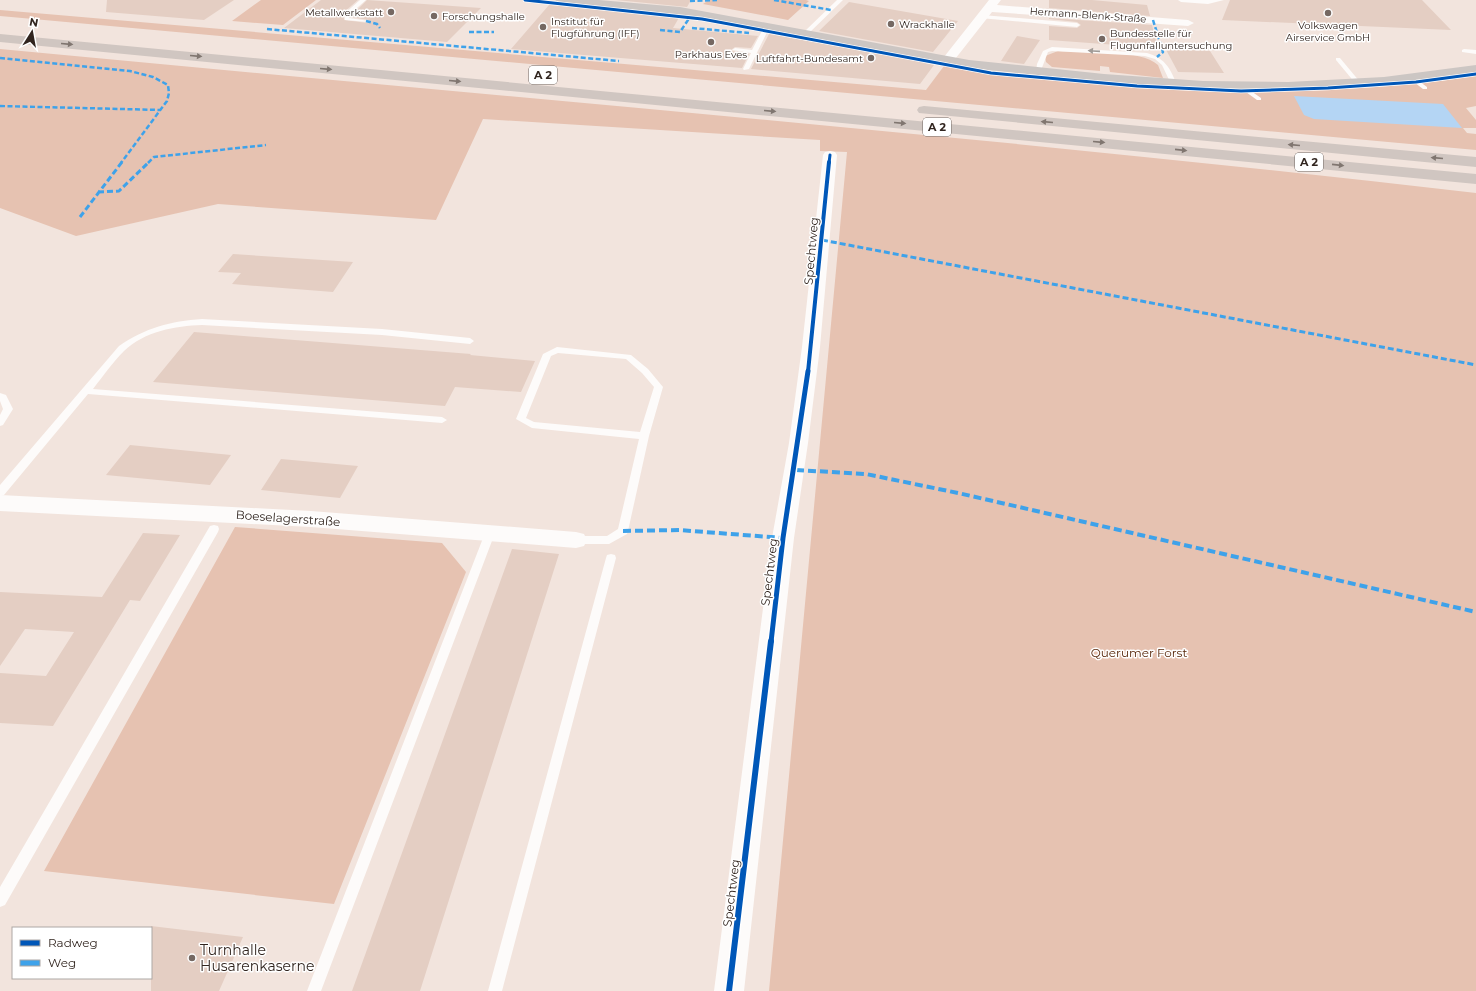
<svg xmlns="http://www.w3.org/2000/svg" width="1476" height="991" font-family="Montserrat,sans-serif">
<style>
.green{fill:#e6c2b1}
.water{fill:#b4d5f4}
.building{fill:#e4cec3}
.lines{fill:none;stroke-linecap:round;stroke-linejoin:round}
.path{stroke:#d9d5d3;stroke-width:1.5;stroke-dasharray:0.5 2;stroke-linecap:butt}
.lane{fill:#fdfbfa;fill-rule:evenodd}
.street{fill:#fdfbfa;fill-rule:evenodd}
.secondary{fill:#ccc6c3;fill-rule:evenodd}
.highway{fill:#d0c6c1;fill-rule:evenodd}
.quiet-far2{stroke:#3ea2ea;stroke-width:2.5;stroke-dasharray:5 2.5;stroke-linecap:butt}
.quiet-far1{stroke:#3ea2ea;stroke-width:3;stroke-dasharray:6 3;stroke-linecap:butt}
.quiet{stroke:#3ea2ea;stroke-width:4;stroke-dasharray:8 4;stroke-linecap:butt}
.cycleway-far3-casing{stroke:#fff;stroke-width:4.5}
.cycleway-far2-casing{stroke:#fff;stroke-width:6}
.cycleway-far1-casing{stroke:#fff;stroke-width:8}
.cycleway-casing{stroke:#fff;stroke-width:9}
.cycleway-far3{stroke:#0057b8;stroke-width:3}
.cycleway-far2{stroke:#0057b8;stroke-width:4}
.cycleway-far1{stroke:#0057b8;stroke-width:5}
.cycleway{stroke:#0057b8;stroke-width:6}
.oneway{fill:#807670}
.oneway2{fill:#a19b97}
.poi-dot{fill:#756862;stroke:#fff;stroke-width:1.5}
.labels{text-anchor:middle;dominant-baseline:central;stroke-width:3;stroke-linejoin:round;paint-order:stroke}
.far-poi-label{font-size:10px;fill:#31251f;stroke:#fff;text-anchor:start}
.far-street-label{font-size:10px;fill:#31251f;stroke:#fff}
.shield{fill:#fff;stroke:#6f6662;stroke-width:1}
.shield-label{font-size:11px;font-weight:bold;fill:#31251f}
.street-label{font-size:12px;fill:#31251f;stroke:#fff}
.park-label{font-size:12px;fill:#582609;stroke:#fff}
.near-poi-label{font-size:14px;fill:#31251f;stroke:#fff;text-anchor:start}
</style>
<rect width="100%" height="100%" fill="#f2e4dd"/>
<path class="green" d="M 261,0 L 316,0 L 283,25 L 232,21 Z
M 709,0 L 806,0 L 809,1 L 788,20 L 703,4 Z
M 0,10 L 926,90 L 944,66 C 1121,86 1299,104 1476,76 L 1476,106 L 1466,108 L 1476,120 L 1476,128 L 1463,128 L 1467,133 L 1476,134 L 1476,150 L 0,16 Z
M 0,49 C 492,96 985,136 1476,193 L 1476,991 L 769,991 L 847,152 L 820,151 L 820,140 L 483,119 L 436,220 L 218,204 L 76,236 L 0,208 Z
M 1058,51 C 1082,52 1141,49 1158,65 L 1163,78 L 1110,72 L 1109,67 L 1100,66 L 1100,71 L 1052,67 L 1046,62 L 1045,56 Z
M 235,527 L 442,543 L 466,572 L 334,904 L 44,871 Z"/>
<path class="water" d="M 1294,96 L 1443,104 L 1462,128 L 1314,119 L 1304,115 Z"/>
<path class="building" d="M 107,0 L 234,0 L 204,20 L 106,12 Z
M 321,0 L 358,0 L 343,13 L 344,20 L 368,23 L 370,21 L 369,20 L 350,17 L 367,0 L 481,8 L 447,42 L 284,28 Z
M 616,0 L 691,0 L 687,7 Z
M 1049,0 L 1092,0 L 1147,5 L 1150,16 L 1049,8 Z
M 1230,0 L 1422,0 L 1451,30 L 1222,20 Z
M 849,2 L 958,21 L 933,52 L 819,31 Z
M 549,5 L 680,16 L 673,28 L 758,36 L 751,48 L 735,47 L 731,50 L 732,51 L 749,54 L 742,68 L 511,49 Z
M 1049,18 L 1152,25 L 1158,48 L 1049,40 L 1049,26 L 1077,28 L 1081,25 L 1077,22 L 1049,19 Z
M 769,34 L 925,62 L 924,63 L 934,65 L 920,84 L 751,69 Z
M 1017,36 L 1040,40 L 1024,64 L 1001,61 Z
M 1164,46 L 1184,46 L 1186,50 L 1210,51 L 1224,73 L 1178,72 Z
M 233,254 L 353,262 L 333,292 L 232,284 L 241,273 L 218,272 Z
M 194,332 L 471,354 L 470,355 L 535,361 L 521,392 L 455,387 L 445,406 L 153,382 Z
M 130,445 L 231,455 L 210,485 L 106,475 Z
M 281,459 L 358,466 L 340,498 L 261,490 Z
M 143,533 L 180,535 L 140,601 L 130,600 L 53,726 L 0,723 L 0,673 L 46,676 L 74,632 L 25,629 L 0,666 L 0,592 L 102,597 Z
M 512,549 L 559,554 L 420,991 L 352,991 Z
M 151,926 L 243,937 L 219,991 L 151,991 Z"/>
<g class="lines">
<path class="path" d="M 565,36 L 611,40"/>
<path class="lane" d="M 360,0 L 366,0 L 349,15 L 349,18 L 369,21 L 368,22 L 345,20 L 344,14 Z
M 837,0 L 843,0 L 808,34 L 804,34 L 804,32 Z
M 1178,0 L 1224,0 L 1208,4 L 1181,2 Z
M 982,15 L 1077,23 L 1080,25 L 1077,27 L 980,18 L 980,16 Z
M 765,25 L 770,26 L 749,69 L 744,70 L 743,69 L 751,53 L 732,50 L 735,48 L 752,50 Z
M 1052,47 L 1147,53 C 1164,58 1170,67 1176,83 L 1171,84 L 1162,65 L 1155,59 L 1145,56 L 1052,51 L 1048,52 L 1040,73 L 1036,73 L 1037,64 L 1043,51 Z
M 1464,49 L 1476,50 L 1476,54 L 1462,52 L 1462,50 Z
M 1336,58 L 1340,58 L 1360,82 L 1360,84 L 1356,84 L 1336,60 Z
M 1412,76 L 1427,87 L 1427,89 L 1423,89 L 1410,79 L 1409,78 Z
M 1241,84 L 1261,98 L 1261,100 L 1257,100 L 1239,87 L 1238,86 Z
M 202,319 L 382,329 L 470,338 L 474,341 L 470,344 L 382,335 L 202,325 C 175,326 145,331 124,351 C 113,362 103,376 93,389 L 442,417 L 447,420 L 442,423 L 88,394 L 4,495 L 0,496 L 0,485 L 119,346 C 145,328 171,321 202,319 Z
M 557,347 L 631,355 L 648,369 L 663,387 L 649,436 L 628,531 L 627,534 L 609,544 L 576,544 L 572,543 L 571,540 L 572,537 L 576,536 L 607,536 L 618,529 L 639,439 L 532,428 L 516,419 L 543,354 ZM 558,353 L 626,359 L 642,373 L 654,387 L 640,432 L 534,422 L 526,418 L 551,356 Z
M 0,393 L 6,395 L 13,409 L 3,425 L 0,426 L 0,415 L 3,409 L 0,401 Z
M 214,525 L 218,526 L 219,529 L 218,532 L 5,905 L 0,907 L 0,887 L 210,526 Z
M 490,529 L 494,530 L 495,533 L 321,991 L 307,991 L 485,533 L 486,530 Z
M 611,554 L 615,555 L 616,558 L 502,991 L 488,991 L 606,558 L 607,555 Z"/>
<path class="street" d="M 989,0 L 1001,0 L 997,5 L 1188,20 L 1194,23 L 1188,26 L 992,12 L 952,63 L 944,63 L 942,60 L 944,57 Z
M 830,151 L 835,152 L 837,155 L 820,347 L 808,443 L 794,538 L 744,991 L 714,991 L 772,538 L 789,443 L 802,347 L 823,155 L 825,152 Z
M 0,495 L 311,511 L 576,532 L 584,534 L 587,540 L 584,546 L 576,548 L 311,527 L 0,511 Z"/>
<path class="secondary" d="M 555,0 L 599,0 L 680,7 L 969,60 L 1104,74 L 1203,81 L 1288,82 L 1384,77 L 1476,65 L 1476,73 L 1384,85 L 1288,90 L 1203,89 L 1104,82 L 969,68 L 680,15 L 561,3 Z"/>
<path class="highway" d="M 0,34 L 1476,174 L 1476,184 L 0,42 Z
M 924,106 L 1476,157 L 1476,167 L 919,113 L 917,110 L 919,107 Z"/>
<path class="quiet-far2" d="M 774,0 L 831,10
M 690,1 L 717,0
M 1153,20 L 1163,52 L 1157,57
M 366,21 L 377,24 L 380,28
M 692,28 L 749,33
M 267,29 L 619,61
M 660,30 L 680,32 L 690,17
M 469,32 L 494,32
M 0,58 L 130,71 L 153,77 L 168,85 L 169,93 L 167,101 L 121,163
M 0,106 L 160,110
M 148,163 L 154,157 L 266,145"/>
<path class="quiet-far1" d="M 98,192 L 119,191 L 149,162
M 80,217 L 122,162
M 822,240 L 1476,365"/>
<path class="quiet" d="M 796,470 L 866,474 L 958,493 L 1476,612
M 623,531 L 679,530 L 783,538"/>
<g class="cycleway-far3-casing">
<path id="cycleway-far3" d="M 525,0 L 702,19 L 991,73 L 1137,86 L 1241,91 L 1328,88 L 1416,82 L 1476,74
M 829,163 L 830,155"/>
</g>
<g class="cycleway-far2-casing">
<path id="cycleway-far2" d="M 808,372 L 829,162"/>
</g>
<g class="cycleway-far1-casing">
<path id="cycleway-far1" d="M 771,642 L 783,538 L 808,371"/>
</g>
<g class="cycleway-casing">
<path id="cycleway" d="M 729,991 L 771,641"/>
</g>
<use href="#cycleway-far3" class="cycleway-far3"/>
<use href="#cycleway-far2" class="cycleway-far2"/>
<use href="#cycleway-far1" class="cycleway-far1"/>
<use href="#cycleway" class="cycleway"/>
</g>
<defs><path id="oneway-solid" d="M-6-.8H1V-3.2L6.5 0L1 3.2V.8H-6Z"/></defs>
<g class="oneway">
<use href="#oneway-solid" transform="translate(67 44) rotate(5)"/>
<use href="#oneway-solid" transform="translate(196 56) rotate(5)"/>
<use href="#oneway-solid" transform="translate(326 69) rotate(5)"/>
<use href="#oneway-solid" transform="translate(455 81) rotate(5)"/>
<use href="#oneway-solid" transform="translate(770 111) rotate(5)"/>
<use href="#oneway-solid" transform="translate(1047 122) rotate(-175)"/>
<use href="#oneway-solid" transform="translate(900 123) rotate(5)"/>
<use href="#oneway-solid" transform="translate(1099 142) rotate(5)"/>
<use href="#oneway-solid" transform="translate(1294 145) rotate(-175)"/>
<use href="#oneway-solid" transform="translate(1181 150) rotate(6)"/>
<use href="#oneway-solid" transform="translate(1437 158) rotate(-175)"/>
<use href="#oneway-solid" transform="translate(1338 165) rotate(6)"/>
</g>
<use class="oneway2" href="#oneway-solid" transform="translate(1094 51) rotate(-176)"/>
<g class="poi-dot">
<circle cx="391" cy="12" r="4"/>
<circle cx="1328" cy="13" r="4"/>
<circle cx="434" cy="16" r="4"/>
<circle cx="891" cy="24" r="4"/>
<circle cx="543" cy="27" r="4"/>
<circle cx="1102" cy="39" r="4"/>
<circle cx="711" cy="42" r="4"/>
<circle cx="871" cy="58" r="4"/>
<circle cx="192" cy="958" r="4"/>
</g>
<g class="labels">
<g class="far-poi-label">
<text x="383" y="12" text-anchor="end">Metallwerkstatt</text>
<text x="442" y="16">Forschungshalle</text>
<text x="551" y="21">Institut für<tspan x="551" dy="12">Flugführung (IFF)</tspan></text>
<text x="899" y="24">Wrackhalle</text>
<text x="1328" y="25" text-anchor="middle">Volkswagen<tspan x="1328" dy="12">Airservice GmbH</tspan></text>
<text x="1110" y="33">Bundesstelle für<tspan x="1110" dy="12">Flugunfalluntersuchung</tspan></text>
<text x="711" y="54" text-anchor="middle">Parkhaus Eves</text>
<text x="863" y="58" text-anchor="end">Luftfahrt-Bundesamt</text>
</g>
<g class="far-street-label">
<text transform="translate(1088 15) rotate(4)">Hermann-Blenk-Straße</text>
</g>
<g class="shield">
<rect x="529" y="66" width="28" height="18" rx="3"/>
<rect x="923" y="118" width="28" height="18" rx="3"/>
<rect x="1295" y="153" width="28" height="18" rx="3"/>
</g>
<g class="shield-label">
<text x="543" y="75">A 2</text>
<text x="937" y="127">A 2</text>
<text x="1309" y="162">A 2</text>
</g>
<g class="street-label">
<text transform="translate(811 251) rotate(-85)">Spechtweg</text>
<text transform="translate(288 518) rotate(4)">Boeselagerstraße</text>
<text transform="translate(769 572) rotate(-83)">Spechtweg</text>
<text transform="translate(731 893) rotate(-83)">Spechtweg</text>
</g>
<g class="park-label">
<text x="1139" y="652">Querumer Forst</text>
</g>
<g class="near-poi-label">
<text x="200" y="950">Turnhalle<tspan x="200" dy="16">Husarenkaserne</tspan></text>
</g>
</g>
<rect x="12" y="927" width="140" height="52" fill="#ffffff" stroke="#ada8a5"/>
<rect x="20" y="940" width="20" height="6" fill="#0057b8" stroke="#ada8a5"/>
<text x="48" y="947" font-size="12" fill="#31251f">Radweg</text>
<rect x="20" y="960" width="20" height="6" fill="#3ea2ea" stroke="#ada8a5"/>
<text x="48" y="967" font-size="12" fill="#31251f">Weg</text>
<g transform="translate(32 32) rotate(11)" stroke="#ffffff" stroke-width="3" paint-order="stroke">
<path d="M0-3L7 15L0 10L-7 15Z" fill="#31251f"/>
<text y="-6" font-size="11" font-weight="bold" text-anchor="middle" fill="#31251f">N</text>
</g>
</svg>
